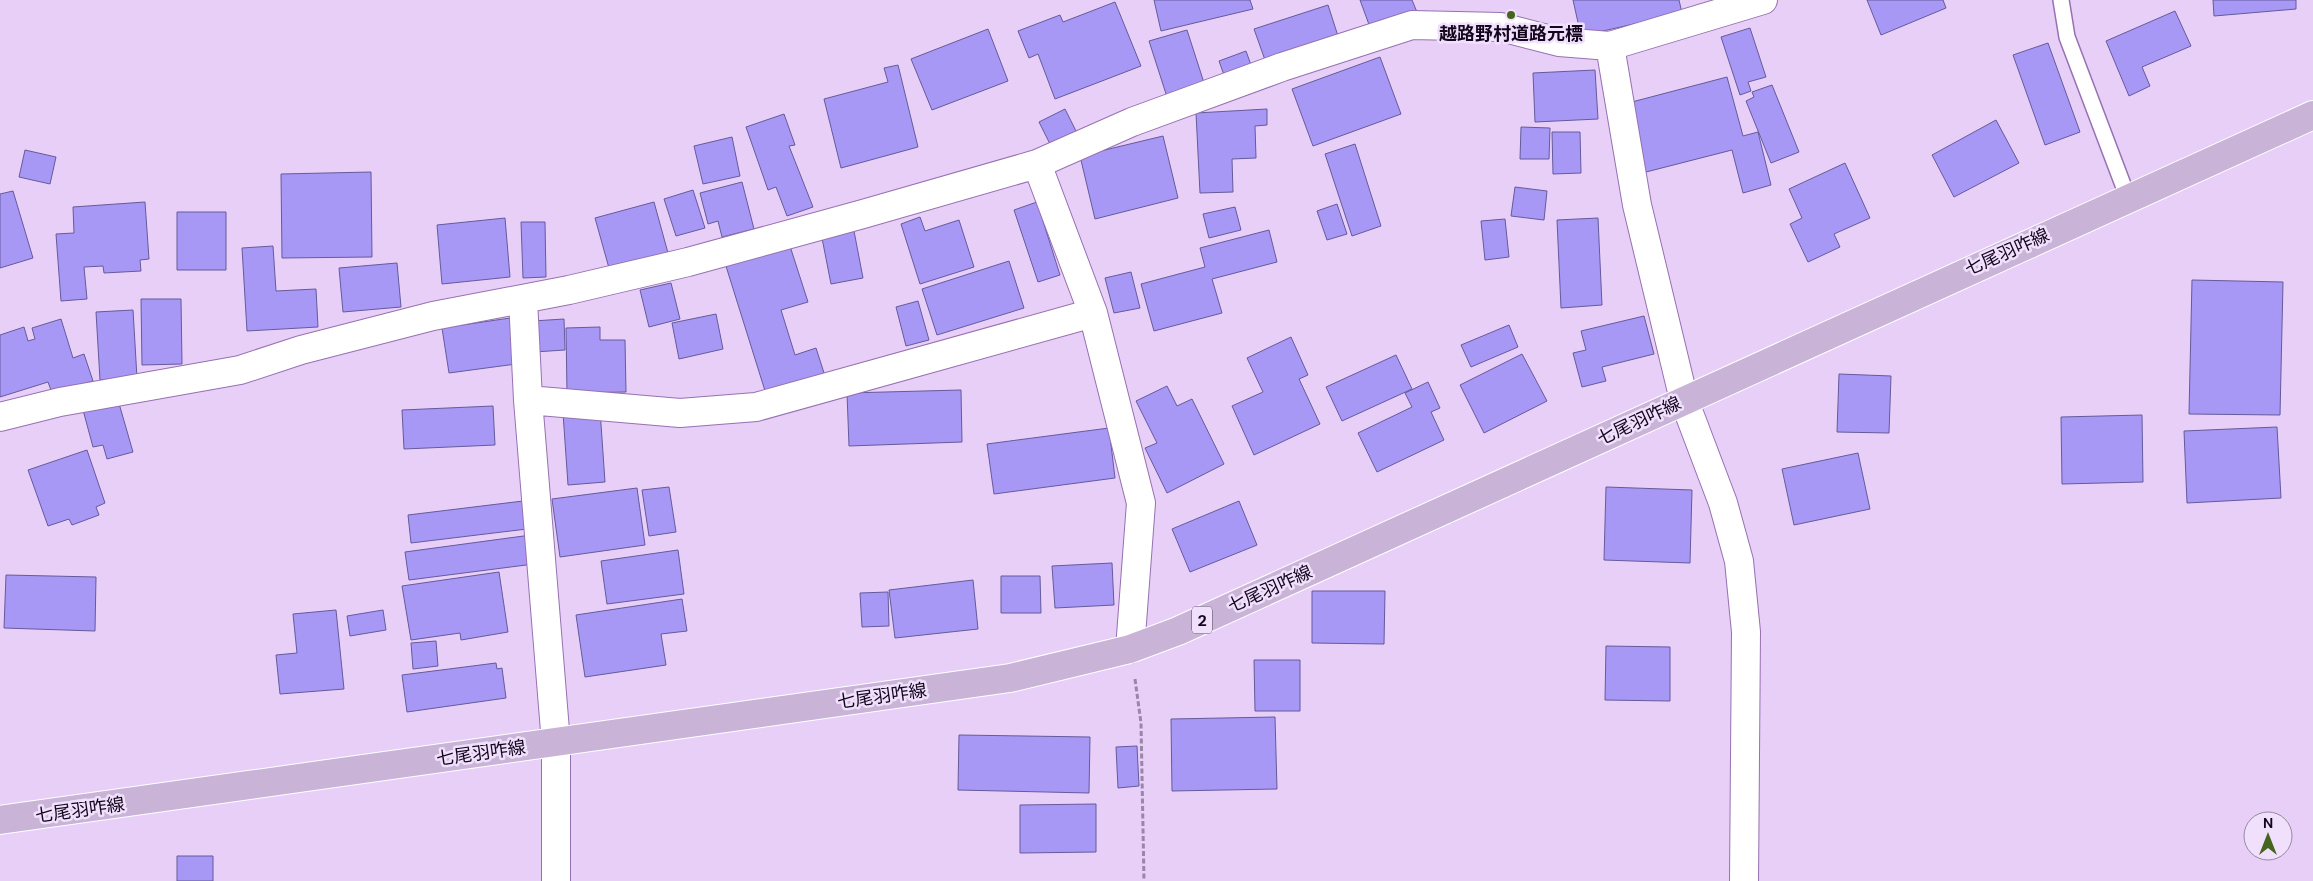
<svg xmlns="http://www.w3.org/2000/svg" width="2313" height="881" font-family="'DM Sans','Noto Sans JP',sans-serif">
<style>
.building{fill:#a898f6;stroke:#655a9b}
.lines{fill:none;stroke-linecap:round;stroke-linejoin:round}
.service-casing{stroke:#9771b1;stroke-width:18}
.minor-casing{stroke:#9771b1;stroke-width:30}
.primary-casing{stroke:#fff;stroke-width:30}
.path{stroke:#9a86a8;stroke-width:3;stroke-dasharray:5 2.5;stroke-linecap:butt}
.service{stroke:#fff;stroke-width:15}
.minor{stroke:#fff;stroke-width:28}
.primary{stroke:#c9b4d8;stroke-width:28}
.poi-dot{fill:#44651b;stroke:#f0e0fc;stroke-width:2}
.labels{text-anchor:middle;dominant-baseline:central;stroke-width:5;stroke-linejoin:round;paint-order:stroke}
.shield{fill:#f0e0fc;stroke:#564760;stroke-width:1}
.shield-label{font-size:16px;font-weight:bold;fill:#14061d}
.poi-label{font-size:18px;font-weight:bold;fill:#14061d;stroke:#f0e0fc}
.street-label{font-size:18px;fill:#14061d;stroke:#f0e0fc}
</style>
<rect width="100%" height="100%" fill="#e7cff8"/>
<path class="building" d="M 1154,0 L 1250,0 L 1253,9 L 1161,31 Z
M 1360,0 L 1412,0 L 1417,12 L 1371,30 Z
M 1573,0 L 1679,0 L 1682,13 L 1581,36 Z
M 1867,0 L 1943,0 L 1946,8 L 1881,35 Z
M 2213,0 L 2296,0 L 2296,9 L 2214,16 Z
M 1115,2 L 1141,66 L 1055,99 L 1038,54 L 1029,58 L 1018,31 L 1060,15 L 1063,22 Z
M 1328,5 L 1338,36 L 1265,60 L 1254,29 Z
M 2175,11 L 2191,46 L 2142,67 L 2150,86 L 2129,96 L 2106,41 Z
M 1750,28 L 1766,77 L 1748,82 L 1751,91 L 1740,95 L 1721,37 Z
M 988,29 L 1008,81 L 932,110 L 911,59 Z
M 1187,30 L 1206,89 L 1168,100 L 1149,41 Z
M 2048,43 L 2080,132 L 2045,145 L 2013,55 Z
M 1246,51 L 1251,65 L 1224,75 L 1219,61 Z
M 1380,57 L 1401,114 L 1313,146 L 1292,89 Z
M 898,65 L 918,147 L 841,168 L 824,99 L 888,82 L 884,68 Z
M 1595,70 L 1598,119 L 1535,122 L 1533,73 Z
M 1727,77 L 1743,136 L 1758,132 L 1771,185 L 1743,193 L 1732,150 L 1646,172 L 1628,103 Z
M 1772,85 L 1799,152 L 1771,163 L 1746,101 L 1754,97 L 1752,92 Z
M 1065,109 L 1077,133 L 1051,146 L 1039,122 Z
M 1267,109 L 1267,125 L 1255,126 L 1256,158 L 1232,159 L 1233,192 L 1200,193 L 1196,113 Z
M 784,114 L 795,145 L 789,146 L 813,207 L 787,216 L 776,187 L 768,190 L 746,127 Z
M 1996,120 L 2019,163 L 1954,197 L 1932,155 Z
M 1521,127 L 1550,128 L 1549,159 L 1520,159 Z
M 1552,132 L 1580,132 L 1581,173 L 1553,174 Z
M 1163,136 L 1178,198 L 1095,219 L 1080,156 Z
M 732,137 L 740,176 L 703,184 L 694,146 Z
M 1355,144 L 1381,226 L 1352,236 L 1325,154 Z
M 25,150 L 56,157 L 50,184 L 19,177 Z
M 1845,163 L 1870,218 L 1834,234 L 1840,247 L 1808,262 L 1790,224 L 1802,218 L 1789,189 Z
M 371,172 L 372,257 L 282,258 L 281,174 Z
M 742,182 L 754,229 L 722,237 L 718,221 L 708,224 L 700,193 Z
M 1515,187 L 1547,191 L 1544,220 L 1511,216 Z
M 693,190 L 705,228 L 676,236 L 664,199 Z
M 13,191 L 33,258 L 0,268 L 0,194 Z
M 145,202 L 149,259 L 140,260 L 141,271 L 104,273 L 103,266 L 84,267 L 87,299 L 61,301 L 56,234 L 74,233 L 73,207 Z
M 654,202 L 668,253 L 609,268 L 595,218 Z
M 1037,202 L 1060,275 L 1038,282 L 1014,210 Z
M 1337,204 L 1347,234 L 1327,240 L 1317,211 Z
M 1235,207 L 1241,230 L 1209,238 L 1203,214 Z
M 177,212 L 226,212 L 226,270 L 177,270 Z
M 920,217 L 925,231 L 959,220 L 974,267 L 920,284 L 901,224 Z
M 505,218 L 510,277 L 442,284 L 437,225 Z
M 1598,218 L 1602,305 L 1561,308 L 1557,220 Z
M 1505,219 L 1509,257 L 1485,260 L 1481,221 Z
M 521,222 L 545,222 L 546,277 L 523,278 Z
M 1269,230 L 1277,262 L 1212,279 L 1222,313 L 1154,331 L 1141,284 L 1205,267 L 1200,248 Z
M 854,231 L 863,278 L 831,284 L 822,238 Z
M 789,243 L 808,302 L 781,310 L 795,355 L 816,348 L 825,376 L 766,394 L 725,263 Z
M 273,246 L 276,291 L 316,289 L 318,327 L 247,331 L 242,248 Z
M 1009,261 L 1024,308 L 937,335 L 922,289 Z
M 397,263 L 401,307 L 343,312 L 339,268 Z
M 1131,272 L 1140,308 L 1114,313 L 1105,278 Z
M 2192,280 L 2283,282 L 2280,415 L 2189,414 Z
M 671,283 L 680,319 L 649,327 L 640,290 Z
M 141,299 L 181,299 L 182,364 L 142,365 Z
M 918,301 L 929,340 L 906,346 L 896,307 Z
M 133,310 L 137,378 L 100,380 L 96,312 Z
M 716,314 L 723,349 L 679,359 L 672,323 Z
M 1644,316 L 1654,354 L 1602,367 L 1606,381 L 1582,387 L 1573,353 L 1586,350 L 1581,331 Z
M 510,318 L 516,364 L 449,373 L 442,328 Z
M 61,319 L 73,358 L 84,354 L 93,381 L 52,393 L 48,382 L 0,397 L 0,335 L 24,327 L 28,341 L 35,339 L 32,328 Z
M 564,319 L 565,350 L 534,352 L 533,321 Z
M 1509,325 L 1518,347 L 1471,367 L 1461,345 Z
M 600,327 L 600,340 L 625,340 L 626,392 L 567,393 L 566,328 Z
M 1291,337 L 1308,375 L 1299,379 L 1320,424 L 1254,455 L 1232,406 L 1263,392 L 1247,358 Z
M 1522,354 L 1547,401 L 1484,433 L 1460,385 Z
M 1396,355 L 1412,389 L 1342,421 L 1326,387 Z
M 1839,374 L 1891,376 L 1889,433 L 1837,432 Z
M 1428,382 L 1440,408 L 1431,412 L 1444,440 L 1377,472 L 1358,433 L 1412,407 L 1405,393 Z
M 1167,386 L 1177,406 L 1192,399 L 1224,464 L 1167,493 L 1145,448 L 1157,443 L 1136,401 Z
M 961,390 L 962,442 L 849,446 L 847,393 Z
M 118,400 L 133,452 L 107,459 L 103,445 L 93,447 L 83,410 Z
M 493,406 L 495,445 L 404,449 L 402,410 Z
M 600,410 L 605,482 L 568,485 L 563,413 Z
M 2142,415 L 2143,482 L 2062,484 L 2061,417 Z
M 2277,427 L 2281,498 L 2187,503 L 2184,431 Z
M 1109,428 L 1115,478 L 994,494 L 987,444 Z
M 87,450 L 105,503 L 96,507 L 99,515 L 72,525 L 69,519 L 48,526 L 28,470 Z
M 1858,453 L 1870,509 L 1794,525 L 1782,469 Z
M 669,487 L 676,532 L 649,536 L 642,490 Z
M 1606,487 L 1692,490 L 1690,563 L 1604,560 Z
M 637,488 L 645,545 L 560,557 L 552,499 Z
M 523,501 L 527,529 L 411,543 L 408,515 Z
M 1239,501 L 1257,545 L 1190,572 L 1172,529 Z
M 531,535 L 534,564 L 409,580 L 405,552 Z
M 678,550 L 684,594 L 607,604 L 601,561 Z
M 1112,563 L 1114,605 L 1055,608 L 1052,566 Z
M 499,572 L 508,632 L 461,640 L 460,633 L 411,640 L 402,586 Z
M 6,575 L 96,577 L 95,631 L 4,628 Z
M 1001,576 L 1040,576 L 1041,613 L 1001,613 Z
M 973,580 L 978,629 L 895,638 L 889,590 Z
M 1312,591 L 1385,591 L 1384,644 L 1312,643 Z
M 888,592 L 889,626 L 862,627 L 860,593 Z
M 682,599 L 687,631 L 661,634 L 666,665 L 585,677 L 576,615 Z
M 336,610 L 344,689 L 280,694 L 276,655 L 297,653 L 293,614 Z
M 383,610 L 386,630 L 350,636 L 347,616 Z
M 436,641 L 438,666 L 413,669 L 411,643 Z
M 1606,646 L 1670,647 L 1670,701 L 1605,700 Z
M 1254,660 L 1300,660 L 1300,711 L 1255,711 Z
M 496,663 L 497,669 L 502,668 L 506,698 L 407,712 L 402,675 Z
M 1275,717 L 1277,789 L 1172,791 L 1171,719 Z
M 959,735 L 1090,737 L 1089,793 L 958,790 Z
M 1137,746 L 1139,786 L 1118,788 L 1116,747 Z
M 1096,804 L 1096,852 L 1020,853 L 1020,805 Z
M 177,856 L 213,856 L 213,881 L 177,881 Z"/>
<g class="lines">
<g class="service-casing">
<path id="service" d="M 2061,0 L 2067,37 L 2128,198"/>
</g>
<g class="minor-casing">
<path id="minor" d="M 1610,46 L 1637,205 L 1684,400 L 1723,503 L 1739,561 L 1746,632 L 1744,881
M 1037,164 L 1093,313 L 1141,503 L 1130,649
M 523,299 L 528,400 L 556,743 L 556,881
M 528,400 L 680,413 L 756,407 L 1093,313
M 0,417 L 60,402 L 240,370 L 301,350 L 433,316 L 569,290 L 688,262 L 863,214 L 1037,164 L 1132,122 L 1282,67 L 1412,25 L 1501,27 L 1559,42 L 1610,46 L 1763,0"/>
</g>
<g class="primary-casing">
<path id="primary" d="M 0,820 L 1010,678 L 1130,649 L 1178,631 C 1557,460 1934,285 2313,115"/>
</g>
<path class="path" d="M 1135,679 L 1141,723 L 1144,881"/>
<use href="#service" class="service"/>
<use href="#minor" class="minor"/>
<use href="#primary" class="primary"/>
</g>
<circle class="poi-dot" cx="1511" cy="15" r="5"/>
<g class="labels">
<rect class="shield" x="1192" y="606.5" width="20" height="27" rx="4"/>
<g class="shield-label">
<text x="1202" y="620">2</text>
</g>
<g class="poi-label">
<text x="1511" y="34">越路野村道路元標</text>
</g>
<g class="street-label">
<text transform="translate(2007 252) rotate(-24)">七尾羽咋線</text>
<text transform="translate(1639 421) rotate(-25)">七尾羽咋線</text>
<text transform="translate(1270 589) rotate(-24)">七尾羽咋線</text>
<text transform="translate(882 696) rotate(-8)">七尾羽咋線</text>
<text transform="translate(481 753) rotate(-8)">七尾羽咋線</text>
<text transform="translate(80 810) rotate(-8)">七尾羽咋線</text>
</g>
</g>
<g transform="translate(2268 836)"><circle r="24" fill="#f0e0fc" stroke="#9889a3"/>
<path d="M0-4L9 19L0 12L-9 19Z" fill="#44651b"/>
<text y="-8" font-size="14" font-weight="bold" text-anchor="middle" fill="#14061d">N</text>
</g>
</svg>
